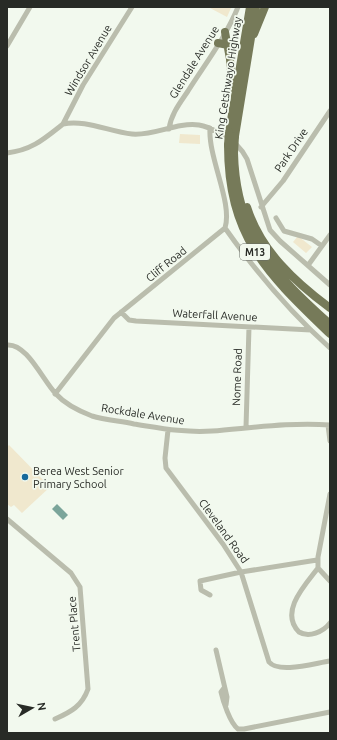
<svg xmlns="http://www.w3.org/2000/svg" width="337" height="740" font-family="Ubuntu,sans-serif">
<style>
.green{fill:#f0e8ce}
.water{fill:#7ba59a}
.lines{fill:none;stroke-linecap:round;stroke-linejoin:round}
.minor{stroke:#babdad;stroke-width:5}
.highway{stroke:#767a59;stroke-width:8}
.highway-bridge{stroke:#767a59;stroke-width:8}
.poi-dot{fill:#17699b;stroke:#f2f9ee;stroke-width:1.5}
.labels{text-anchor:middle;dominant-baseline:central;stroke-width:3.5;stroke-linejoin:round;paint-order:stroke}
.shield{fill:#f2f9ee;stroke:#656962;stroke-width:1}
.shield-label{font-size:10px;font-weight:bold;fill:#282b26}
.street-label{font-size:11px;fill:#282b26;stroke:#f2f9ee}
.poi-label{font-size:11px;fill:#282b26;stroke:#f2f9ee;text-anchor:start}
</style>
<rect width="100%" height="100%" fill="#f2f9ee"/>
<path class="green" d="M 211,7 L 229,7 L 231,8 L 227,17 L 210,8 Z
M 180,134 L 200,135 L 200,144 L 179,143 Z
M 298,236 L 312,247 L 306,253 L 293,242 Z
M 9,445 L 50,487 L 22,513 L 14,505 L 11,507 L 7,504 L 7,447 Z"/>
<path class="water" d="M 57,504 L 68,515 L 63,520 L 52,509 Z"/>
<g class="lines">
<path class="minor" d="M 7,46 L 30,7
M 63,124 L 83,85 L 132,7
M 169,129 C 171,114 180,103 188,91 C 205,64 226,37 238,7
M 7,153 C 32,150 44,139 63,124 C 85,119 110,132 132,134 C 155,136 176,122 199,125 C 207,126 214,130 221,134 C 233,140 241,147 247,159 L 270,230 L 280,241 L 330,285
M 261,207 L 283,181 L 330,111
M 276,218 L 284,231 L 312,239 L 322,246
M 225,228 C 256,272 290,312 330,348
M 309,264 L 330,235
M 121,312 L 129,320 L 136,321 L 311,330
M 7,345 C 27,343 43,381 56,394 C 65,404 79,411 92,416 C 105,420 120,421 134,424 C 160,428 185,433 212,431 C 251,428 291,422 330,425
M 55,394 L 114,318 L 225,228 C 233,203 208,158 210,128
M 328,425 L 330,441
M 246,427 L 249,327
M 168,430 L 165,458 L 166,468 L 223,544 L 241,572 L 269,662 C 279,674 315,663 330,661
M 7,519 L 71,573 L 80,587 L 88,689 C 82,706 71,712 55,719
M 318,568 C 305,585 279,612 299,632 C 309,638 323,632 330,623
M 318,568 L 318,557 L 330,494
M 318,568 L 330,581
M 210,595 L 201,590 L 200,581 L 241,572 L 317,560
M 216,650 L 227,697 L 226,705
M 224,688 L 221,692 C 223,701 230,723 238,729 L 244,729 L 330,712"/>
<path class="highway" d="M 225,32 L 230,59 L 232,88
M 254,34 L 265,7
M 218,43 L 228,45
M 229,132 L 250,7
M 235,136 L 256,7
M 228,145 C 228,238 268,274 330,334
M 234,153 C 236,234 273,273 330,324
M 247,207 C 261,251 295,282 330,308"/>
<path class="highway-bridge" d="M 228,145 L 229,132
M 234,153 L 235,136"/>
</g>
<circle class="poi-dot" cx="25" cy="477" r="4"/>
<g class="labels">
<rect class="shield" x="240" y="244" width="30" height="16" rx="3"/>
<g class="shield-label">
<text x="255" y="252">M13</text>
</g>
<g class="street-label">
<text transform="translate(88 60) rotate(-59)">Windsor Avenue</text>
<text transform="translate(194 62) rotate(-58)">Glendale Avenue</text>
<text transform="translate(228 78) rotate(-81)">King Cetshwayo Highway</text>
<text transform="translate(291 150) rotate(-56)">Park Drive</text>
<text transform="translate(166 264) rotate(-39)">Cliff Road</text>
<text transform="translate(215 315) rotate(3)">Waterfall Avenue</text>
<text transform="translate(237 377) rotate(-88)">Nome Road</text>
<text transform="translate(143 414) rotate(9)">Rockdale Avenue</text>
<text transform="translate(224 531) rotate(54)">Cleveland Road</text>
<text transform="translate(74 624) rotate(-95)">Trent Place</text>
</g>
<g class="poi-label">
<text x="33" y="471">Berea West Senior<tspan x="33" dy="13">Primary School</tspan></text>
</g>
</g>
<rect width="337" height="740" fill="none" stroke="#282b26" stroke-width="16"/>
<g transform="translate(32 708) rotate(81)" stroke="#f2f9ee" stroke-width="3" paint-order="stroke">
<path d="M0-3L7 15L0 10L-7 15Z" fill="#282b26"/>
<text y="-6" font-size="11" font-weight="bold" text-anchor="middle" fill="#282b26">N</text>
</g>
</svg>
